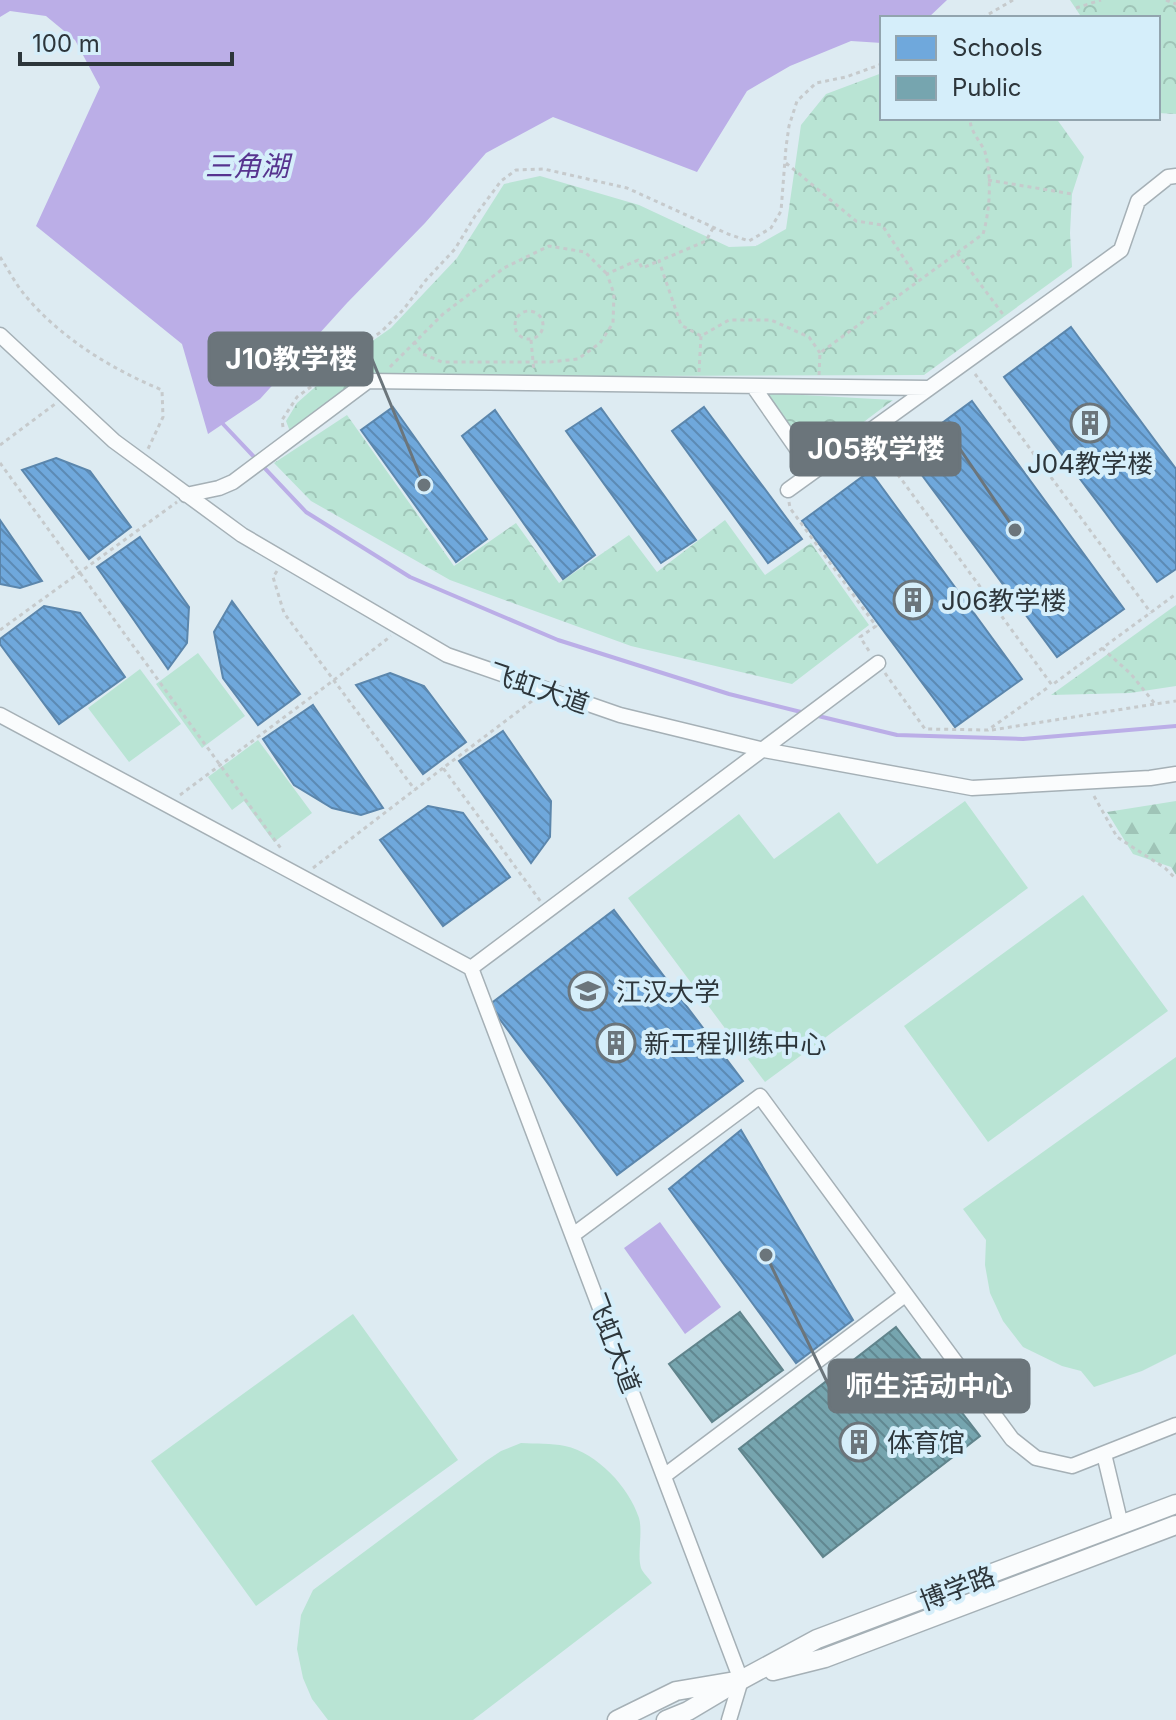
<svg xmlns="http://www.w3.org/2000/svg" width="1176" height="1720" font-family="Inter,'Noto Sans SC',sans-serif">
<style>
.forest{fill:url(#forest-firs)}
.park{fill:url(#park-crowns)}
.pitch{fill:#b9e4d4}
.water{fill:#bbaee7}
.schools{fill:url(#schools-back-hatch);stroke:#5b86ac;stroke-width:2}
.public{fill:url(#public-back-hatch);stroke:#60848c;stroke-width:2}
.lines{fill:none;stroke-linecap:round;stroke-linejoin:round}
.stream{stroke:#bbaee7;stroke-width:4}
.minor-casing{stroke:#a5b0b6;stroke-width:17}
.major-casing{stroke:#a5b0b6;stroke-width:21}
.path{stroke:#c6cacc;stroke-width:3;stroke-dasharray:4 4;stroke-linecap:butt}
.minor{stroke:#fafcfd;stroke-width:14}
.major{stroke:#fafcfd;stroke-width:18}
.labels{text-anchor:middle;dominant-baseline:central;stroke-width:8;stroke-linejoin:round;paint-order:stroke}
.poi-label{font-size:26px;fill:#2d363b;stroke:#d5eefa;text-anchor:start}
.street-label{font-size:26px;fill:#2d363b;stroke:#d5eefa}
.water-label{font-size:28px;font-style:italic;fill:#57348f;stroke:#d5eefa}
.leader{fill:none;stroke:#6b757b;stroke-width:3}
.callout-dot{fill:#6b757b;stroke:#d5eefa;stroke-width:3}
.callout{fill:#6b757b;stroke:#6b757b;stroke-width:3}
.callout-label{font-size:28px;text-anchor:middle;font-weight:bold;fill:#fff}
</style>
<defs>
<pattern id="forest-firs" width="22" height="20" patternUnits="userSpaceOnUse" patternTransform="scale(2)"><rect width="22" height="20" fill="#b9e4d4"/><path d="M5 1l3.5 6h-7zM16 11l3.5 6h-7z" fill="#9fc4b7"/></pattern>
<pattern id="park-crowns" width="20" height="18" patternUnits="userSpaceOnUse" patternTransform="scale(2)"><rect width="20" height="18" fill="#b9e4d4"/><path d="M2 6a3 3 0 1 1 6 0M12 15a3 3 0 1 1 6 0" fill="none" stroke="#9fc4b7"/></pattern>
<pattern id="schools-back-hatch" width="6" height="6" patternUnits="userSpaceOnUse" patternTransform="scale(2)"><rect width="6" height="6" fill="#6fa8dc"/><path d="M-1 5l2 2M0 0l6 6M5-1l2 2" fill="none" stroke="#5c8ab4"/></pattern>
<pattern id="public-back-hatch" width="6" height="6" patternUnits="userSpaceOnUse" patternTransform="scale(2)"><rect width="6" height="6" fill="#76a5af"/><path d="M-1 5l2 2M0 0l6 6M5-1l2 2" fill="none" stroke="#618790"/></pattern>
</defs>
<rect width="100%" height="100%" fill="#ddebf2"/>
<path class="forest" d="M 1176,801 L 1176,875 L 1171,867 L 1133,854 L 1107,812 Z"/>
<path class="park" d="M 1070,0 L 1176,0 L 1176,114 L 1158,113 L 1158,18 L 1082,18 Z
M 882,73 L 882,118 L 1056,118 L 1084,157 L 1072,194 L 1070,233 L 1072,267 L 924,375 L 363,377 L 291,434 L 286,421 L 297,403 L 348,358 L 391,328 L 457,258 L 504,184 L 540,176 L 639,205 L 729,247 L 756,246 L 786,229 L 801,125 L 826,94 Z
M 767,393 L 893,400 L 814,459 Z
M 347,415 L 454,566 L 516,523 L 559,583 L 629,535 L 657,572 L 725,520 L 765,575 L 811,543 L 869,625 L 792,684 L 631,646 L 450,580 L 311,501 L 274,463 Z
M 1176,605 L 1176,686 L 1130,693 L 1051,695 Z"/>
<path class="pitch" d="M 198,653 L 245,716 L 202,748 L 156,684 Z
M 140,669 L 181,724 L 129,762 L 88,708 Z
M 258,740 L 312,813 L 274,842 L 244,801 L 232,810 L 208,777 Z
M 965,801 L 1028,888 L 765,1082 L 628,898 L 739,814 L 774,859 L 839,812 L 877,864 Z
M 1083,895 L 1168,1011 L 988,1142 L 904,1026 Z
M 1176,1057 L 1176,1354 L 1142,1371 L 1094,1387 L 1081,1371 L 1062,1366 L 1023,1347 L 1003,1321 L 990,1293 L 985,1265 L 986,1240 L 963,1209 Z
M 353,1314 L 458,1460 L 256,1606 L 151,1461 Z
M 521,1443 C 536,1444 551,1443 565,1446 C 597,1453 629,1487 639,1518 C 643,1532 637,1555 641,1568 C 643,1573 649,1578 652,1583 L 473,1720 L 328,1720 L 312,1699 L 303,1678 L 297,1649 L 301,1615 L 313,1590 L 486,1461 L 501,1451 Z"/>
<path class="water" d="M 0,0 L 947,0 L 928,18 L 882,18 L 882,43 L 851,41 L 790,66 L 747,91 L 697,172 L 553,117 L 486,153 L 425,223 L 347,303 L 260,399 L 208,434 L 182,344 L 36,226 L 100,87 L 75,40 L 46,16 L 10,11 L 0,17 Z
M 660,1222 L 721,1307 L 685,1334 L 624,1248 Z"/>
<path class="schools" d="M 1071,327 L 1176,469 L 1176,569 L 1157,582 L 1004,377 Z
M 972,401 L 1124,609 L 1057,657 L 904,451 Z
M 393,407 L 487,539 L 456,562 L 361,430 Z
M 704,407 L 802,539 L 768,563 L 672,431 Z
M 601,408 L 696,540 L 661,563 L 566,431 Z
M 495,410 L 595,555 L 563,579 L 462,436 Z
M 56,458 L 90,471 L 131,527 L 89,559 L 22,470 Z
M 870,471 L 1022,679 L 955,727 L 802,521 Z
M 0,520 L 42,581 L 20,588 L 0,584 Z
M 140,537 L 189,607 L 187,643 L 168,669 L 97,567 Z
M 232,601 L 300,694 L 258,725 L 223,678 L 214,632 Z
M 44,606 L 80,613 L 125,677 L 59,724 L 0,644 L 0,639 Z
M 390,673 L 424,686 L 466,742 L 423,774 L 356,685 Z
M 313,705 L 383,808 L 361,815 L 332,808 L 294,785 L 263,739 Z
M 503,731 L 551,801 L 550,837 L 531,863 L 459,761 Z
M 428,806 L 463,813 L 510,877 L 443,926 L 380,840 Z
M 614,910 L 743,1081 L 617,1175 L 489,1005 Z
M 741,1130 L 853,1320 L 796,1363 L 669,1189 Z"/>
<path class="public" d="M 740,1312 L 783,1370 L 712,1422 L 669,1364 Z
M 896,1327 L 980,1436 L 823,1557 L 739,1449 Z"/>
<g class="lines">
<path class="stream" d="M 223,424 L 306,512 L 410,577 L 558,640 L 729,694 L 805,713
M 814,715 L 897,735 L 1023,739 L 1176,726"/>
<g class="minor-casing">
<path id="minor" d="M 0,335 L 114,441 L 242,535 L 447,655 L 620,715 L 764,750 L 972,788 L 1150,778 L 1176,774
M 753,386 L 813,472
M 788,490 L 1121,250 L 1138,201 L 1168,177 L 1176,176
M 186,495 L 219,488 L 233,482 L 368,381 L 929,388
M 0,715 L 471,968 L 741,1680 L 729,1720
M 471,968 L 878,663
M 573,1235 L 760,1096 L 1012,1439 L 1036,1458 L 1072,1466 L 1176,1425
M 1104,1454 L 1121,1525
M 664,1476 L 905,1295"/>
</g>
<g class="major-casing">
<path id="major" d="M 773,1671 L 825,1658 L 1176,1525
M 617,1720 L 676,1691 L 741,1680 L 817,1639 L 1176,1504
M 666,1720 L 688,1711 L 730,1686"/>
</g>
<path class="path" d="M 1166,0 L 1176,4
M 1076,8 L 1101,0
M 982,18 L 1013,0
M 786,163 L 856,221 L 882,225 L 919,281
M 988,180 L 1072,194
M 713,228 L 706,241 L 659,261 L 681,325 L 701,336 L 729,320 L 771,320 L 809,337 L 820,353
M 957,253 L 1005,317
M 0,257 C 8,269 15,283 24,294 C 59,337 111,369 162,390 L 163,417 L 147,451
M515 325a14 14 0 1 1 28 0a14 14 0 1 1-28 0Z
M 531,340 L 534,372
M 414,341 L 423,354 L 442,362 L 550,362 L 578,359 L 600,343 L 613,323 L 614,294 L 607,274 L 638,260 L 642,268 L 659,261
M 390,367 L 443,314 L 504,268 L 549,246 L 585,252 L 607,274
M 699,372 L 701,336
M 975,374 L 1151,613
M 819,375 L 820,353 L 983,234 C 990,211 992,176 985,152 C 980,140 970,132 970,118
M 283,427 L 282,420 L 297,397 L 312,386 L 340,359 L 381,332 L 403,310 L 426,280 L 455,249 L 475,216 L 501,181 L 516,170 L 544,169 L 627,188 L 728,234 L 749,241 L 771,228 L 781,211 L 786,147 L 789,126 L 797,101 L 816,83 L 846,77 L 882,64
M 874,442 L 1052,685 L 1176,594
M 0,445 L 55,404
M 0,463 L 282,850
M 789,502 L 790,508 L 876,626 L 860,637 L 871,654
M 277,571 L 273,577 L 284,613 L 415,790
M 0,630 L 177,502
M 1102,648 L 1131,674 L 1155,704 L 1176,701
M 885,673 L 925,729 L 988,730 L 1050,686
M 532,701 L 443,768 L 541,902
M 992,730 L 1155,704
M 180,795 L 334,680 L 391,636
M 1094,796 L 1117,837 L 1165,868 L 1176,879
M 313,868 L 443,768"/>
<use href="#minor" class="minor"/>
<use href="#major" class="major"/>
</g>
<defs>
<g id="building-ring" transform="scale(2)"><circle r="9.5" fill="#d5eefa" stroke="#6b757b" stroke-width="1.5"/><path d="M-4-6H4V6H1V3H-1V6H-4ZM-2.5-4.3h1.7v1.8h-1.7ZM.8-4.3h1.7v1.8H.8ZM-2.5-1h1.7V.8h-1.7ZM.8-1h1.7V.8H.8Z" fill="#6b757b"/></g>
<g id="university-ring" transform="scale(2)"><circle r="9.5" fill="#d5eefa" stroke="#6b757b" stroke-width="1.5"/><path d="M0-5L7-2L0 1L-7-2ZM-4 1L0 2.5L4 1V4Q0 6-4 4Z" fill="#6b757b"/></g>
</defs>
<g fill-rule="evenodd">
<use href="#building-ring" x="1090" y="423"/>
<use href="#building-ring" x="913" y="600"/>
<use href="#university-ring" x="588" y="991"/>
<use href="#building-ring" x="616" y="1043"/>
<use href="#building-ring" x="859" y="1442"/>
</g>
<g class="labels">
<g class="poi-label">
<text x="1090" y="463" text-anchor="middle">J04教学楼</text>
<text x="941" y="600">J06教学楼</text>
<text x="616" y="991">江汉大学</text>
<text x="644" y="1043">新工程训练中心</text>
<text x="887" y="1442">体育馆</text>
</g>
<g class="street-label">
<text transform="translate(539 688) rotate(19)">飞虹大道</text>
<text transform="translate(614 1343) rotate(69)">飞虹大道</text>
<text transform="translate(957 1588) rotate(-21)">博学路</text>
</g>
<g class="water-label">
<text x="247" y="166">三角湖</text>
</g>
</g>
<path class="leader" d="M424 485L372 359M1015 530L960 449M766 1255L829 1386"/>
<g class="callout-dot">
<circle cx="424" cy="485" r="8"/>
<circle cx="1015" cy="530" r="8"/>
<circle cx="766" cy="1255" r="8"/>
</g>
<g class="callout">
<rect x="209" y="333" width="163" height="52" rx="8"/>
<rect x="791" y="423" width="169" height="52" rx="8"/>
<rect x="829" y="1360" width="200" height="52" rx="8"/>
</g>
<g class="callout-label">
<text x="291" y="369">J10教学楼</text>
<text x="876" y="459">J05教学楼</text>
<text x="929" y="1396">师生活动中心</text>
</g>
<rect x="880" y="16" width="280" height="104" fill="#d5eefa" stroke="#92a4ae" stroke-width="2"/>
<rect x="896" y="36" width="40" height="24" fill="#6fa8dc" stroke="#92a4ae" stroke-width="2"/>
<text x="952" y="56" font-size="24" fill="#2d363b">Schools</text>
<rect x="896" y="76" width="40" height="24" fill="#76a5af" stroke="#92a4ae" stroke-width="2"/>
<text x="952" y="96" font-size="24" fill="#2d363b">Public</text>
<path d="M20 52v12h212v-12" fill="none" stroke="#2d363b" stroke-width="4"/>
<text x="32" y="52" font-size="24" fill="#2d363b" stroke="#d5eefa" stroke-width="6" paint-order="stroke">100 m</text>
</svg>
